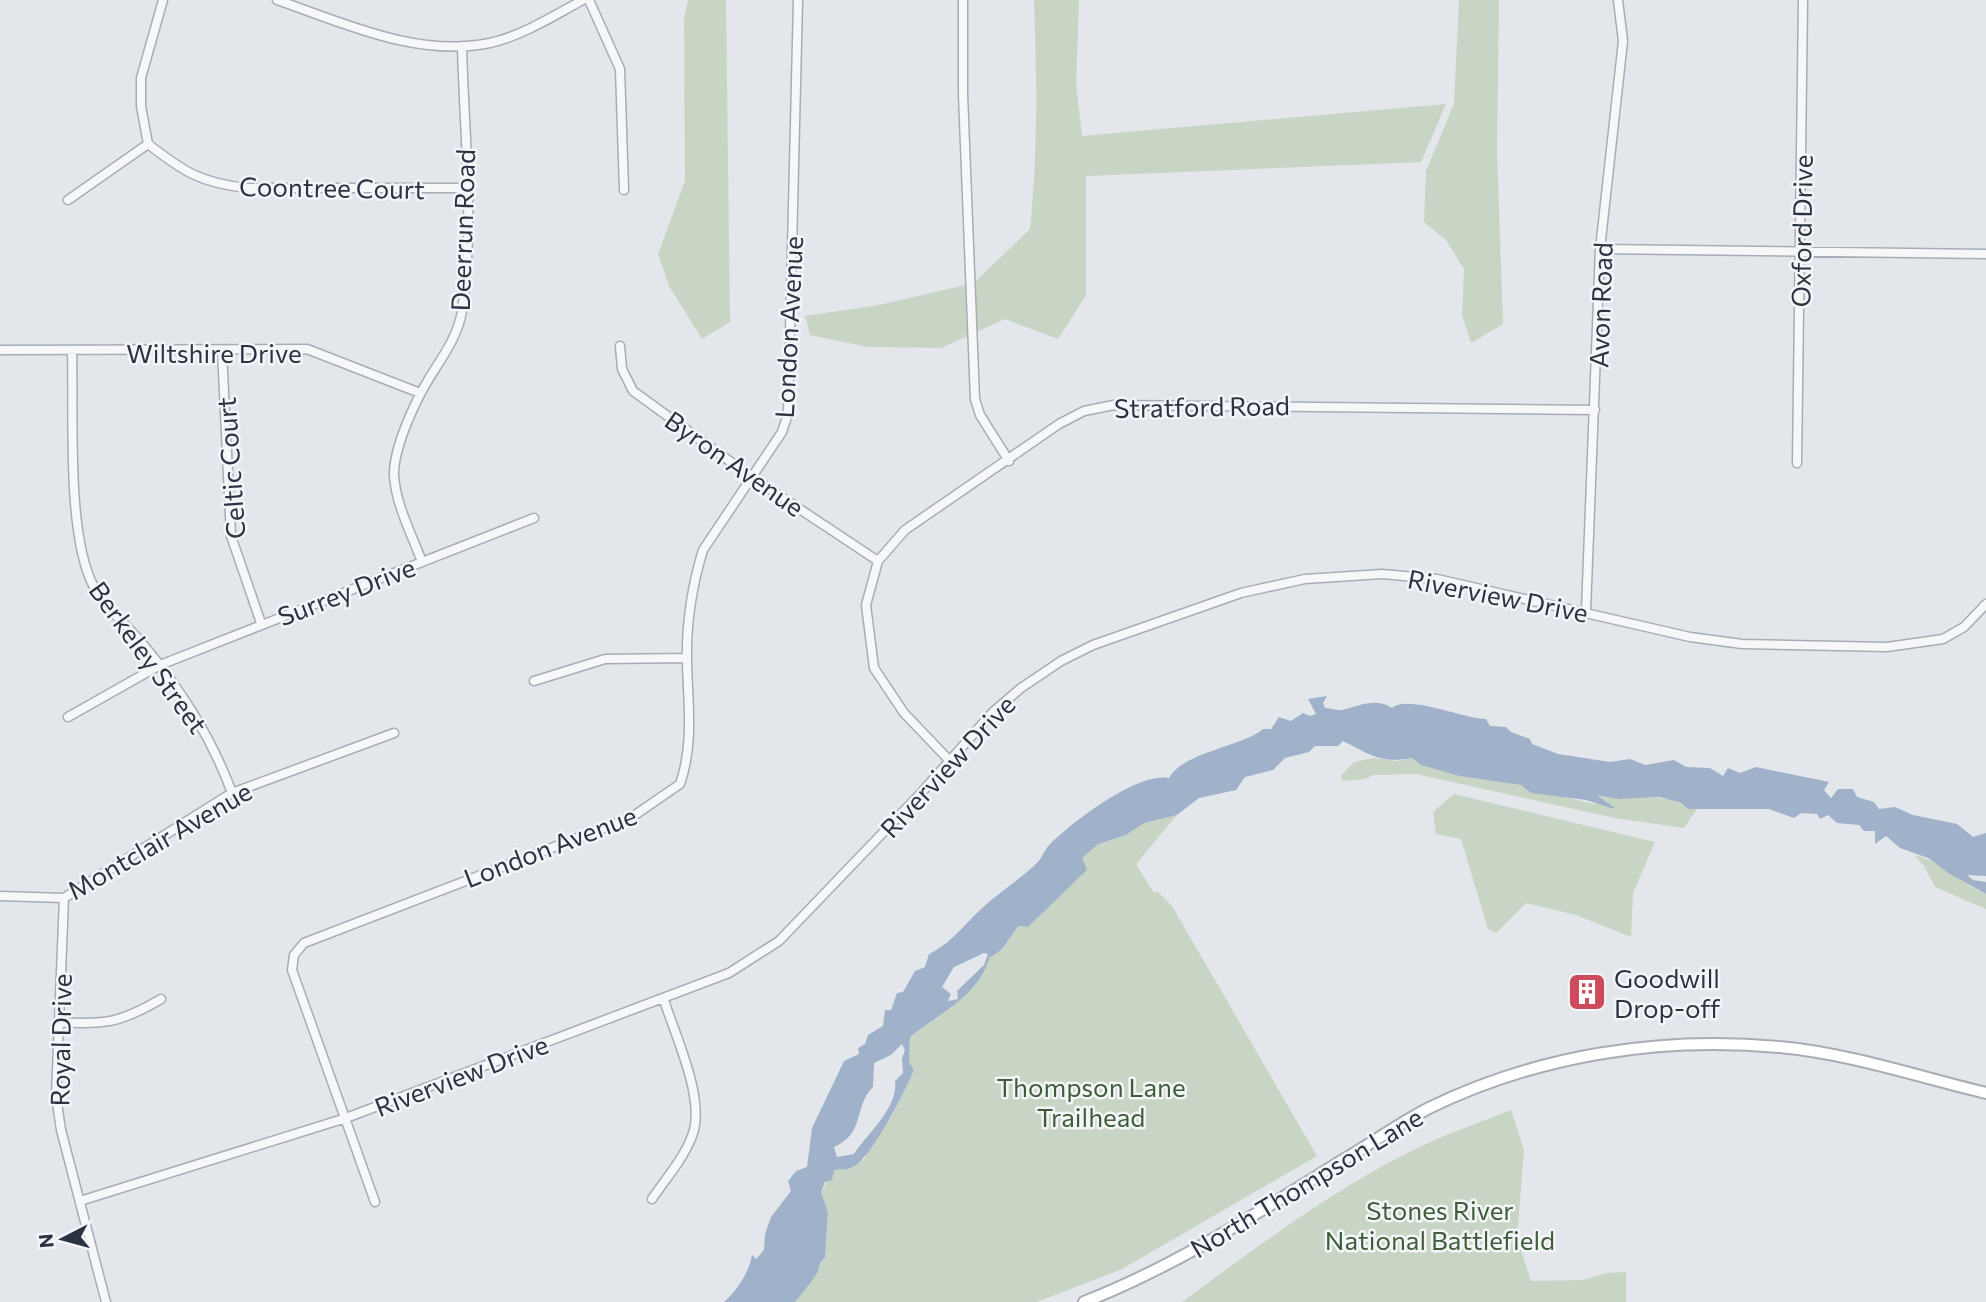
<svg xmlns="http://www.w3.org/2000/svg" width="1986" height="1302" font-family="Commissioner,sans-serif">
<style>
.green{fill:#c8d4c4}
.water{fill:#9fb2ca;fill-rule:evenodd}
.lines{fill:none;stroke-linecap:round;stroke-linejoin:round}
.minor-casing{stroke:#a8adb5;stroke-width:11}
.secondary-casing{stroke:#a8adb5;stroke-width:14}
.minor{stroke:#f6f7f9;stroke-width:8}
.secondary{stroke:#fff;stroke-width:10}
.labels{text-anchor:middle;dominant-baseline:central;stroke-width:5;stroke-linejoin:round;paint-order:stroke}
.street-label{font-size:26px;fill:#2b3343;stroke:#f3f5f8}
.poi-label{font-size:26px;fill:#2b3343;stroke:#f3f5f8;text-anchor:start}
.park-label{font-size:26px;fill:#3e5e38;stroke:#f3f5f8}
</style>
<rect width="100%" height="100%" fill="#e3e6eb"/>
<path class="green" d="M 688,0 L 726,0 L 730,322 L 702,339 L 669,286 L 658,254 L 685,181 L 684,19 Z
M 1034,0 L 1079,0 L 1076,85 L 1082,136 L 1446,104 L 1421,162 L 1086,176 L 1086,295 L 1058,339 L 1005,319 L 941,348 L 868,347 L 810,335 L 805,316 L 879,305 L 974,283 L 1030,229 C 1038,152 1037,77 1034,0 Z
M 1459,0 L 1499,0 L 1497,152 L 1503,324 L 1471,343 L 1462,315 L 1464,269 L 1446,240 L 1424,222 L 1426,171 L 1454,104 Z
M 1373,758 L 1397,761 L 1412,758 L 1421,765 L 1459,776 L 1521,785 L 1531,793 L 1546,793 L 1594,804 L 1609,803 L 1597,795 C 1606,794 1611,798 1619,798 C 1643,800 1668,792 1688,809 L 1697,809 L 1684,828 L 1615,818 L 1416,774 L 1373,775 L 1365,779 L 1342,781 L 1341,776 L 1354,762 Z
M 1454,794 L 1655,842 L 1633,893 L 1631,937 L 1576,915 L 1526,903 L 1496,933 L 1488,929 L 1461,839 L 1436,834 L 1433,812 Z
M 1177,815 L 1136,864 L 1154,893 L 1158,892 L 1172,906 L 1317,1156 L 1122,1269 L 1037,1302 L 795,1302 L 825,1258 L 828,1212 L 821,1192 L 834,1170 L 853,1168 L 865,1158 L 870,1144 L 892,1116 L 914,1071 L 909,1062 L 910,1037 C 939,1015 978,996 990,957 C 1007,951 1007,938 1019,926 L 1028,927 L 1087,870 L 1081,858 L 1097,844 L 1126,835 L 1144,823 Z
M 1914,855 C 1941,861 1961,884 1986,894 L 1986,909 L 1935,887 L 1924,866 Z
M 1511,1110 L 1524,1150 L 1517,1238 L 1531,1281 L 1583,1280 L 1607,1273 L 1626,1272 L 1626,1302 L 1182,1302 C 1260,1245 1338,1185 1426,1144 C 1453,1131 1482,1122 1511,1110 Z"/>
<path class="water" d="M 1327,696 L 1323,703 L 1325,708 C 1330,708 1337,711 1342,710 C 1359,706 1376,697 1392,708 C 1407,694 1462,718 1486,719 L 1490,726 L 1506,727 L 1511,732 L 1530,739 L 1532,744 L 1558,754 L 1610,762 L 1630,759 L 1645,765 L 1674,760 L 1686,767 L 1710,768 L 1723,776 L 1728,768 L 1740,773 L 1756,767 L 1829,782 L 1824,790 L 1831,798 L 1838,789 L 1853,789 L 1857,797 L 1874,802 L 1879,809 L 1895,807 L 1913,815 L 1957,824 L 1973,837 L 1986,833 L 1986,876 L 1967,875 L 1973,880 L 1986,882 L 1986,894 L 1950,874 L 1928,858 L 1900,848 L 1886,836 L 1875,844 L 1875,831 L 1864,831 L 1859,825 L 1837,823 L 1828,815 L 1820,819 L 1817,814 L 1801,813 L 1794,818 L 1769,809 L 1688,809 L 1681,803 L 1660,797 L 1618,799 L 1597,795 L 1615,808 L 1611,808 L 1586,800 L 1531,793 L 1521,785 L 1459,776 L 1421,765 L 1412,758 C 1379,764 1370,754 1343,741 L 1338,746 L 1315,746 L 1309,752 L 1285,758 L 1273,770 L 1245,777 L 1236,790 L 1199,798 L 1177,815 L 1144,823 L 1126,835 L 1098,844 L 1082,858 L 1087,870 L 1028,927 L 1019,926 C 1007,938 1007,950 990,957 C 977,998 940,1013 910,1037 L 909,1062 L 914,1070 C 906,1090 869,1163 851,1168 C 846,1170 839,1169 834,1170 L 832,1180 L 825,1182 L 821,1192 L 828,1212 L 825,1258 C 819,1263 820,1266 817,1273 C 816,1276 798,1299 795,1302 L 724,1302 C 736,1292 750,1271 752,1255 L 756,1259 L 764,1250 L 765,1234 L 771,1217 L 791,1191 L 788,1181 L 796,1171 L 807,1167 L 812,1128 L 844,1061 L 859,1054 L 858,1048 L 865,1044 L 868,1035 L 883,1026 L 885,1010 L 891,1010 L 897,993 L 903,992 L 915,971 L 925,967 L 929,954 C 953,943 968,919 989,902 C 1004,889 1024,876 1038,862 C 1043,856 1045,849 1050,844 C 1073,822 1137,772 1169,778 C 1183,752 1244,746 1263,729 L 1271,729 L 1279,717 L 1291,721 L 1303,713 L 1310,716 L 1316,714 L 1308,699 ZM 984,953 L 988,954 L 984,965 L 957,991 L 958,999 L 948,1001 L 951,994 L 942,987 L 954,967 ZM 902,1044 L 905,1050 L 902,1059 L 903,1073 L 895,1081 C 899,1107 867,1134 854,1154 L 837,1157 L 834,1147 C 866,1133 853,1107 873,1087 L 874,1063 L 891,1055 Z"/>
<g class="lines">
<g class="minor-casing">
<path id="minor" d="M 163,0 L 141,78 L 141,106 L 148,144 C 184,172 201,183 247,188 L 466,188
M 277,0 C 344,23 417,58 490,43 C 524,35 553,16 583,0
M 589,0 L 620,69 L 624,190
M 963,0 L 963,94 L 975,399 L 980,415 L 1009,461
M 68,200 L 148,144
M 1600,249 L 1986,254
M 620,346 L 622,369 L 633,391 L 753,478 L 878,561
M 0,350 L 307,349 L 420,393
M 72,351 C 74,412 66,536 94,587 C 106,609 127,625 142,643 C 181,690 211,736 232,793
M 222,351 L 231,536 L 261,623
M 1797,463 L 1803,0
M 422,562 C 412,535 396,505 394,476 C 393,449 415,401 430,377 C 443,356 458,336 462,311 C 475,225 464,133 462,46
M 1586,611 L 1600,249 L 1623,41 L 1618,0
M 534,681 L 605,659 L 687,658
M 68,717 L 160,665 L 534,518
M 949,760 L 904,713 L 874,668 L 866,605 L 878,561 L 905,530 L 1059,424 L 1084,411 L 1114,405 L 1595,410
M 0,896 L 64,898 L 232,793 L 394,733
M 64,898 L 56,1096 L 61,1130 L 106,1302
M 57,1022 C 105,1025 120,1023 161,999
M 652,1199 C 666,1178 687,1155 694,1130 C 703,1094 675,1035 664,1000
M 80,1201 L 346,1118 L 729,973 L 779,941 L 922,792 L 993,712 L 1021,688 L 1061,661 L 1093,645 L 1241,593 L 1305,579 L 1382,574 L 1437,579 L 1690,637 L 1742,644 L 1887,647 L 1943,639 L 1964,627 L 1986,604
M 375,1202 L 292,970 L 294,955 L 304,943 L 632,817 L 680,784 C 694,744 688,703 687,662 C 686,624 692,586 703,550 L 782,432 L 788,414 L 798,0"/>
</g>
<g class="secondary-casing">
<path id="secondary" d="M 1084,1302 C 1176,1266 1259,1212 1343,1160 C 1372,1143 1400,1123 1429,1108 C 1538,1055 1660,1036 1779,1047 C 1848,1053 1919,1077 1986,1093"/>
</g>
<use href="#minor" class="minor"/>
<use href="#secondary" class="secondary"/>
</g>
<defs>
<g id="building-square" transform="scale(2.0125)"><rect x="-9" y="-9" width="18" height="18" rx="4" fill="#cd4b5a" stroke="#f3f5f8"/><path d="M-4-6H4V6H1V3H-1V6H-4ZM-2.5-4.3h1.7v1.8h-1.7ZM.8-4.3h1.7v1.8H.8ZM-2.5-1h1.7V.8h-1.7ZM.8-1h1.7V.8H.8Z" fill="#fff"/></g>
</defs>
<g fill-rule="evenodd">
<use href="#building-square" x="1587" y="992"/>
</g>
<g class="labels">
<g class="street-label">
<text transform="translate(332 187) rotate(1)">Coontree Court</text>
<text transform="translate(462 230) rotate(-88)">Deerrun Road</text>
<text transform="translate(1801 231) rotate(-89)">Oxford Drive</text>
<text transform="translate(1600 305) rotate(-88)">Avon Road</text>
<text transform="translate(788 327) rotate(-87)">London Avenue</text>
<text x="214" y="352">Wiltshire Drive</text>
<text transform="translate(1202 406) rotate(-1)">Stratford Road</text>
<text transform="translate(735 463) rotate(35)">Byron Avenue</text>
<text transform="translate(230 468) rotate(-94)">Celtic Court</text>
<text transform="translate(346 591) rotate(-21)">Surrey Drive</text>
<text transform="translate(1498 595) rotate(11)">Riverview Drive</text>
<text transform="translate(149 657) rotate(54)">Berkeley Street</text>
<text transform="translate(947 766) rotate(-47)">Riverview Drive</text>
<text transform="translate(159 840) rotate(-30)">Montclair Avenue</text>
<text transform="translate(550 846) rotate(-21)">London Avenue</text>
<text transform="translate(60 1040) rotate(-89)">Royal Drive</text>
<text transform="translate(461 1075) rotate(-21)">Riverview Drive</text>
<text transform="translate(1306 1182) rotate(-31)">North Thompson Lane</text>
</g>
<g class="poi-label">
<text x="1614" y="977">Goodwill<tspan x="1614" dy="30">Drop-off</tspan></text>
</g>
<g class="park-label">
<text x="1091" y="1086">Thompson Lane<tspan x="1091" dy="30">Trailhead</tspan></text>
<text x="1440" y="1209">Stones River<tspan x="1440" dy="30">National Battlefield</tspan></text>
</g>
</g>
<g transform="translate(63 1239) rotate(264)" stroke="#f3f5f8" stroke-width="5" paint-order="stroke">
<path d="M0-5L12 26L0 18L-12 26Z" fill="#2b3343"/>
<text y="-10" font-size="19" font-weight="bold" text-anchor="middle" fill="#2b3343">N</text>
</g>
</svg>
